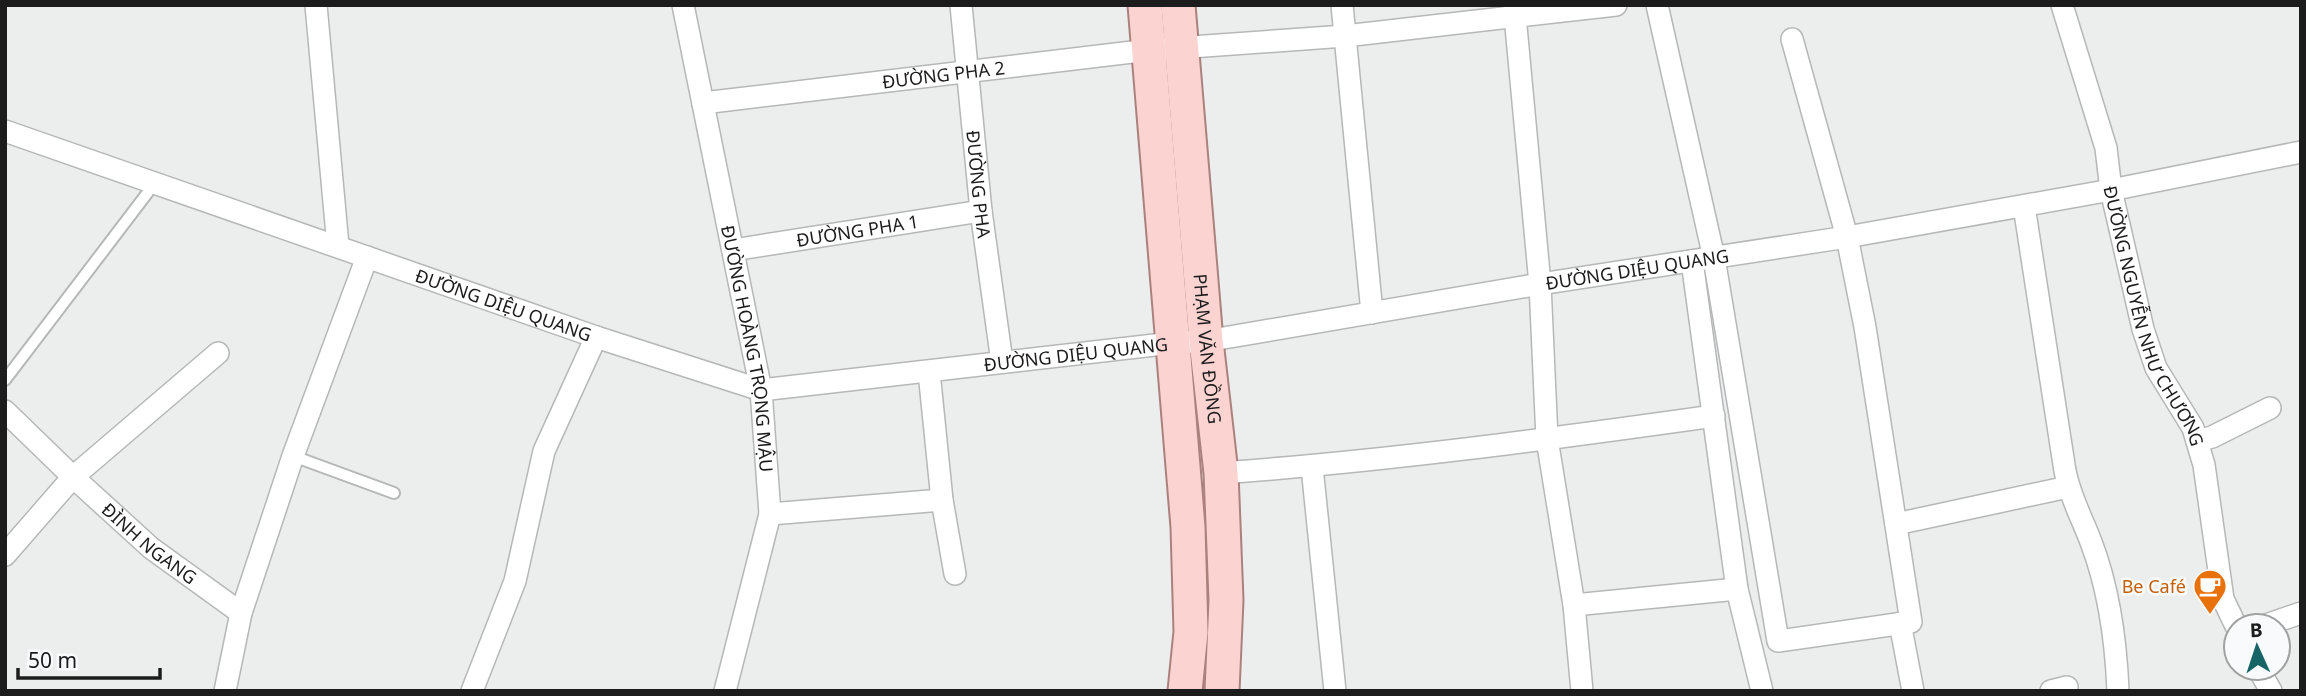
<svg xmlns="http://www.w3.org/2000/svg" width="2306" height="696" font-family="'Noto Sans',sans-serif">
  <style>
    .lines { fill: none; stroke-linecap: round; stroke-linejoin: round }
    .lane-casing { stroke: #b6b7b8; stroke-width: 14 }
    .street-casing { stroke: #b6b7b8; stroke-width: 24 }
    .primary-casing { stroke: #ab817e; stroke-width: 37 }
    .lane { stroke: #fff; stroke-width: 10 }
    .street { stroke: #fff; stroke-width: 21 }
    .primary { stroke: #fbd4d1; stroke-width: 33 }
    .labels { text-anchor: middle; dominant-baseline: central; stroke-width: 5; stroke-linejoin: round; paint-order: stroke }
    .street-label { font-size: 18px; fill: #1c1c1d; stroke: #f9fafb }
    .food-label { font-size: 18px; fill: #c56008; stroke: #f9fafb; text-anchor: end }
  </style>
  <rect width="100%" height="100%" fill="#eceded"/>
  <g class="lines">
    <defs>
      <g id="lane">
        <path d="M 5,380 L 155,183"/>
        <path d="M 293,456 L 394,493"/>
      </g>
      <g id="street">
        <path d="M 316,5 L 338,246"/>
        <path id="s1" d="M 683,5 L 761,390 L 770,514 L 725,691"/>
        <path id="s2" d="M 961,5 L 981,211 L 1002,362"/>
        <path d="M 1342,5 L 1372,313"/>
        <path d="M 1514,5 L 1540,284 L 1547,439 L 1574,605 L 1582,691"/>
        <path d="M 1657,5 L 1714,258 L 1778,641 L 1911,622 L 1865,327 L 1847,237 L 1792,39"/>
        <path id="s3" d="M 2062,5 L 2106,148 L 2111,190 L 2143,329 L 2156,368 L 2193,428 L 2204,465 L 2223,599 L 2236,626"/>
        <path id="s4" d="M 703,103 L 1149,50 L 1345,36 L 1616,5"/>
        <path id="s5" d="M 5,131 L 596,337 L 761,390 L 1172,343 L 1206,341 L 1540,284 L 1847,237 L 2111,190 L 2301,152"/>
        <path d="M 2024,206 L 2065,471 C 2070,497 2082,518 2091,542 C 2109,589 2116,641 2118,691"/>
        <path id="s6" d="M 733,250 L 981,211"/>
        <path d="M 1692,261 L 1737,589 L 1762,691"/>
        <path d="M 929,372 L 942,500 L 955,574"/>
        <path id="s7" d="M 5,411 L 73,477 L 151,548 L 241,613 L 225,691"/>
        <path d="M 2197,441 L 2212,437 L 2270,408"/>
        <path d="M 1312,467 L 1335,691"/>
        <path d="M 1221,473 C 1386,461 1550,439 1714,416"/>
        <path d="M 770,514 L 942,500"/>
        <path d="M 1896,524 L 2068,487"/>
        <path d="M 5,555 L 73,477 L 218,353"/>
        <path d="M 1574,605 L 1737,589"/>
        <path d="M 241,613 L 293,456 L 367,257"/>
        <path d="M 1900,623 L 1913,691"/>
        <path d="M 2263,626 L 2301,613"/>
        <path d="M 2258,668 L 2271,691"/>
        <path d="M 472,691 L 515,581 L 544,451 L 596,337"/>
        <path d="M 2051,691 L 2067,687"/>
      </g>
      <g id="primary">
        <path d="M 1145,5 L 1188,527 L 1191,632 L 1185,691"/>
        <path id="s8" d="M 1178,5 L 1206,341 L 1221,473 L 1226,600 L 1222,691"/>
      </g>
    </defs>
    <use href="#lane" class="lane-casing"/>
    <use href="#street" class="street-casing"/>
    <use href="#primary" class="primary-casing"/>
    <use href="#lane" class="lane"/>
    <use href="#street" class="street"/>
    <use href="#primary" class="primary"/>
  </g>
  <defs>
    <symbol id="cafe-pin" viewBox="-11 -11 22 30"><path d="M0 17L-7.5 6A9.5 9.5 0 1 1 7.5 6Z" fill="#e8710a" stroke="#f9fafb"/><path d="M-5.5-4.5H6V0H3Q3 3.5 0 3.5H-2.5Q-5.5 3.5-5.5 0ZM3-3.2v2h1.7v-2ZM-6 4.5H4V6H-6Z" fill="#fff"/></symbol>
  </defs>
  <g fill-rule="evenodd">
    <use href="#cafe-pin" x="2191" y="567" width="38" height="52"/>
  </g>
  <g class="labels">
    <g class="street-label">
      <text stroke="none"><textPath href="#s4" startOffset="242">ĐƯỜNG PHA 2</textPath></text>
      <text stroke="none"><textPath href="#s2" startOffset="180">ĐƯỜNG PHA</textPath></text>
      <text stroke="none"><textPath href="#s6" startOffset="126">ĐƯỜNG PHA 1</textPath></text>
      <text stroke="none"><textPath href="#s5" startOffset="1684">ĐƯỜNG DIỆU QUANG</textPath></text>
      <text stroke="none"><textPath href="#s5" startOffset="528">ĐƯỜNG DIỆU QUANG</textPath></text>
      <text stroke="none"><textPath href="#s3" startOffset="326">ĐƯỜNG NGUYỄN NHƯ CHƯƠNG</textPath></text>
      <text stroke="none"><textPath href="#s8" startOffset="345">PHẠM VĂN ĐỒNG</textPath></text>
      <text stroke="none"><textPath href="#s1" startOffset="350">ĐƯỜNG HOÀNG TRỌNG MẬU</textPath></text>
      <text stroke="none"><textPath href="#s5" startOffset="1116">ĐƯỜNG DIỆU QUANG</textPath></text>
      <text stroke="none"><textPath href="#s7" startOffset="196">ĐÌNH NGANG</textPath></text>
    </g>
    <g class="food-label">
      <text x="2186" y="586">Be Café</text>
    </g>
  </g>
  <rect width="2306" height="696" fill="none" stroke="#1c1c1d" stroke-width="14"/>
  <g transform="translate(2257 647) rotate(357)"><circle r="33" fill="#f9fafb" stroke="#a1a1a2" stroke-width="2"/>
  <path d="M0-5L12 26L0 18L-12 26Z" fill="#156466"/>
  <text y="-10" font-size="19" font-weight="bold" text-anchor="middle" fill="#1c1c1d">B</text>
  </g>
  <path d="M18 668v10h142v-10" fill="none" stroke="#1c1c1d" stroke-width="3.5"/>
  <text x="28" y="668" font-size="21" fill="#1c1c1d" stroke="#f9fafb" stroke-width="5" paint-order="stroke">50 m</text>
</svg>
